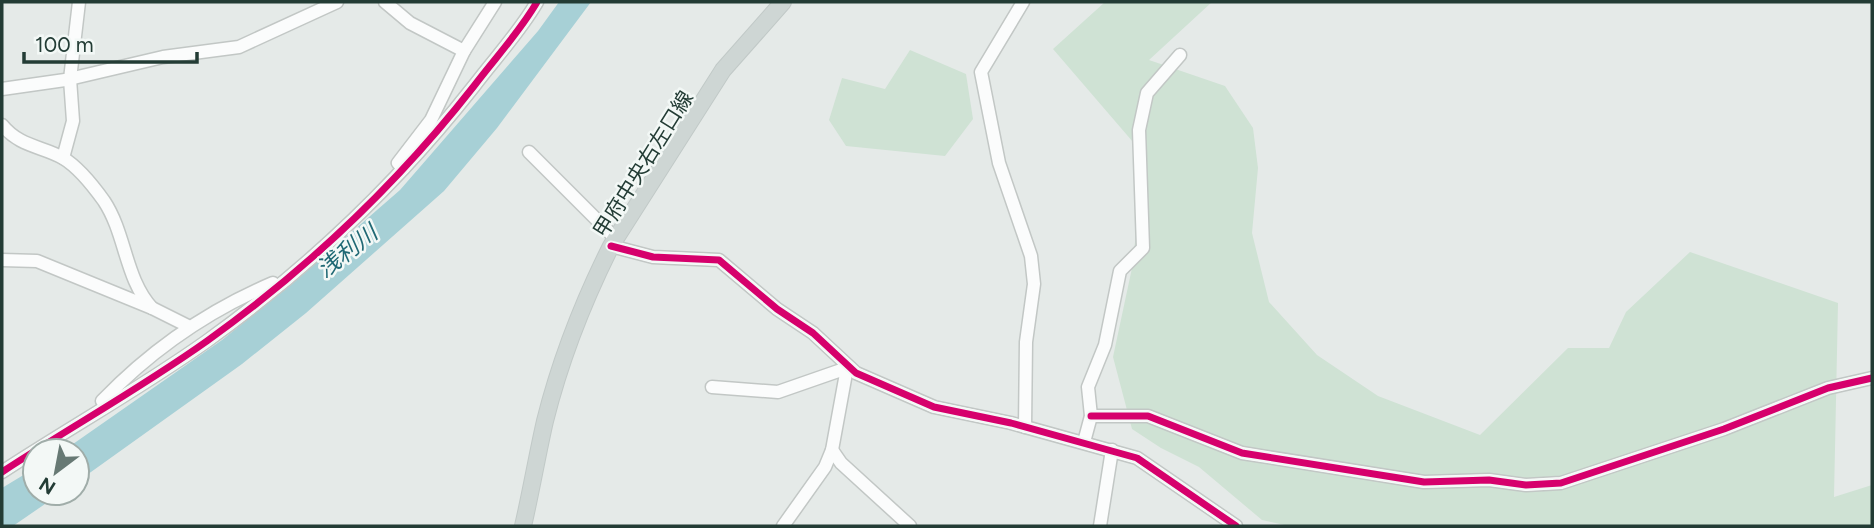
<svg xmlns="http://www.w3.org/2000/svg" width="1874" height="528" font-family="Figtree,'Noto Sans JP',sans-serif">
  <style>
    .green { fill: #cfe2d4 }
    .water { fill: #a7d0d6 }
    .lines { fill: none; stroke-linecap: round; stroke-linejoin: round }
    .minor-casing { stroke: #c2c7c5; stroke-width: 15 }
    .major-casing { stroke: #c1c9c7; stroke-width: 18 }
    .minor { stroke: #fbfcfc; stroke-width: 12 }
    .major { stroke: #ced6d4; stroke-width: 16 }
    .cycleway-casing { stroke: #f3f8f6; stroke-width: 11 }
    .cycleway { stroke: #d6006c; stroke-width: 7 }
    .labels { text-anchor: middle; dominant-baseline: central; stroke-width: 5; stroke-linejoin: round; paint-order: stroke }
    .street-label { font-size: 21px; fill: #233c35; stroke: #f3f8f6 }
    .water-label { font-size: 23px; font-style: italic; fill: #206975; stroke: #f3f8f6 }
  </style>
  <rect width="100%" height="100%" fill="#e5eae8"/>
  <g class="green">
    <path d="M 1105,2 L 1212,2 L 1149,60 L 1225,86 L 1253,128 L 1258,168 L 1252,233 L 1269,302 L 1317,355 L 1378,396 L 1480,435 L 1568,348 L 1609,348 L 1626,312 L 1690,252 L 1838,303 L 1834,497 L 1872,485 L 1872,526 L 1289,526 L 1262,520 L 1199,467 L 1161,448 L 1132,429 L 1113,357 L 1132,268 L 1145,156 L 1053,49 Z"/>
    <path d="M 910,50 L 966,74 L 973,119 L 945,156 L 846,146 L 829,120 L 842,78 L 885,89 Z"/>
  </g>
  <g class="water">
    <path d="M 559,2 L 591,2 L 497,128 L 444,191 L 306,313 L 242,364 L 77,482 L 77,451 L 63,451 L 222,340 L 292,284 L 400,190 L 538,31 Z"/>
    <path d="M 35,468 L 35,493 L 61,493 L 13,526 L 2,526 L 2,488 Z"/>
  </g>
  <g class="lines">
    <defs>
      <g id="minor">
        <path d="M 385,2 L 410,23 L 464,51"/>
        <path d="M 1023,2 L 981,72 L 999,163 L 1031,256 L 1034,284 L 1026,342 L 1025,427"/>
        <path d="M 2,89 L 65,80 L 163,57 L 239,47 L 337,2"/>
        <path d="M 2,125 C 20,147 42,146 63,158 C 78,167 94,187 104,201 C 126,234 125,279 152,308"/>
        <path d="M 529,152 L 616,239"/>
        <path d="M 63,158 L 73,121 L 70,79 L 79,2"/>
        <path d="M 403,169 L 398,163 L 431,120 L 464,51 L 495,2"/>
        <path d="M 611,246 L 653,257 L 719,260 L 777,309 L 813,333 L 856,373 L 934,407 L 1011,423 L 1137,458 L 1236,526"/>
        <path d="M 2,260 L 37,261 L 152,308 L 188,326"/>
        <path d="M 712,387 L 778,392 L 847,368"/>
        <path d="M 102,401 C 152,349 207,311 273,283"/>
        <path d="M 1091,416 L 1148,416 L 1242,453 L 1424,482 L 1489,480 L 1526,485 L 1561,483 L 1724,429 L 1828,388 L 1872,378"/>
        <path d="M 1084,442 L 1091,416 L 1088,387 L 1105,345 L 1120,271 L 1143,248 L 1139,130 L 1147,93 L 1180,55"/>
        <path d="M 832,450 L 841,463 L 910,526"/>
        <path d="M 2,472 C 69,428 141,388 207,341 C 306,270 398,183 474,86 C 495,58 519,33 537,2"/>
        <path d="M 783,526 L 825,467 L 832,450 L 847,368"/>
        <path d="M 1100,526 L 1112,450"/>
      </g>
      <path id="major" d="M 523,526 C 531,492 537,456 545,421 C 560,361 583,302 611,246 L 723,70 L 783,2"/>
    </defs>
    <use href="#minor" class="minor-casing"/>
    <use href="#major" class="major-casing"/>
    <use href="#minor" class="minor"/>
    <use href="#major" class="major"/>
    <defs>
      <g id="cycleway">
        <path d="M 611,246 L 653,257 L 719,260 L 777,309 L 813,333 L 856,373 L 934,407 L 1011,423 L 1137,458 L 1236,526"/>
        <path d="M 1091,416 L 1148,416 L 1242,453 L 1424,482 L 1489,480 L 1526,485 L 1561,483 L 1724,429 L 1828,388 L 1872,378"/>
        <path d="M 2,472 C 69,428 141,388 207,341 C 306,270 398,183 474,86 C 495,58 519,33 537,2"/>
      </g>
    </defs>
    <use href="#cycleway" class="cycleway-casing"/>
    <use href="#cycleway" class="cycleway"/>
  </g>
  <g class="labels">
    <g class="street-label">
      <text transform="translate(643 164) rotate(-58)">甲府中央右左口線</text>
    </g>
    <g class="water-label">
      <text transform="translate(347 251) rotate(-38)">浅利川</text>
    </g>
  </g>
  <rect width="1874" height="528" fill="none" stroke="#233c35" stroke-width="7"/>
  <g transform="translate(56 472) rotate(212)"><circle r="33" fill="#f3f8f6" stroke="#a0ada9" stroke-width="2"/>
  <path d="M0-5L12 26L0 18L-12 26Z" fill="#677974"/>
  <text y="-10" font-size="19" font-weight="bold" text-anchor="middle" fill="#233c35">N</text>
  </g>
  <path d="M24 52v10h173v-10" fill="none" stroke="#233c35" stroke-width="3.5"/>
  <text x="35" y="52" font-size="21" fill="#233c35" stroke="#f3f8f6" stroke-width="5" paint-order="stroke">100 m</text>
</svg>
